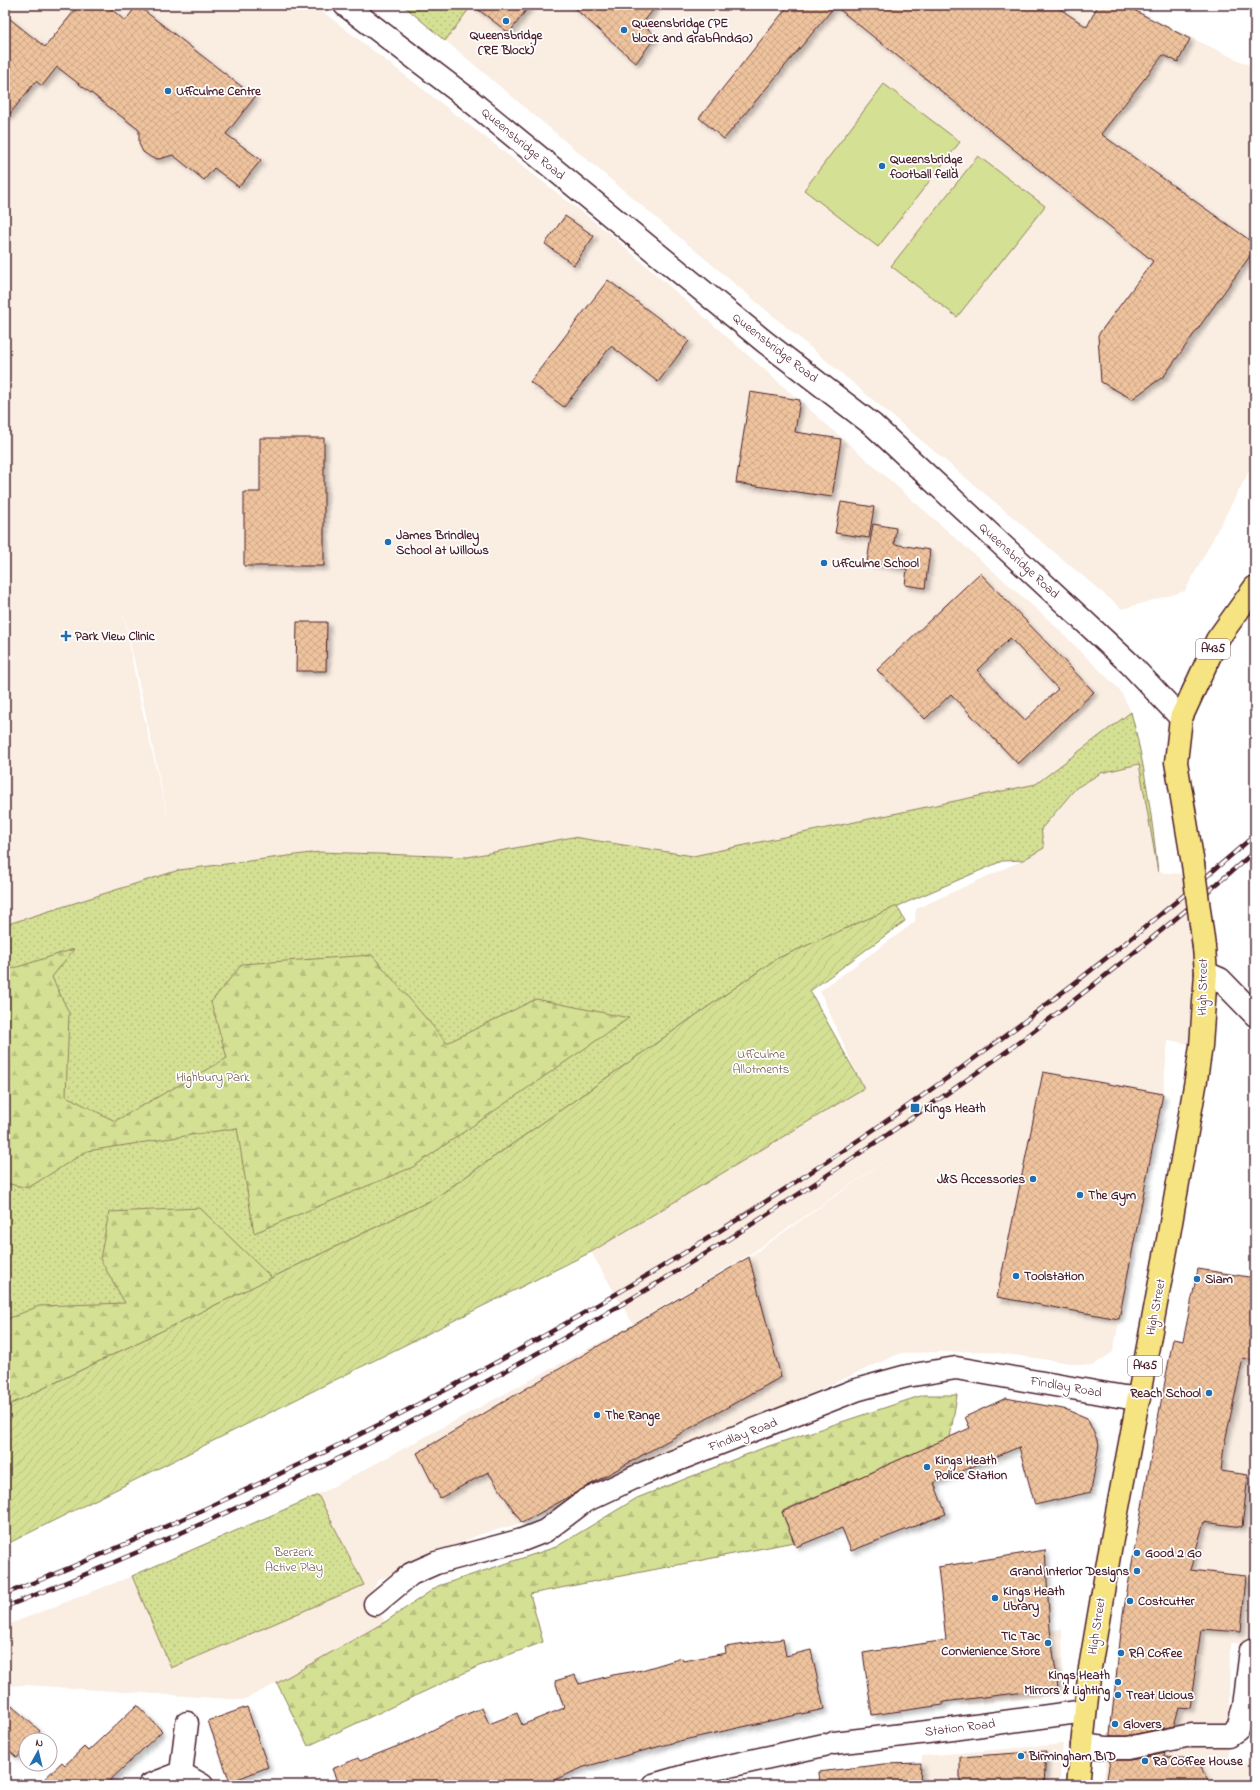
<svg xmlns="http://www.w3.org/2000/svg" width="1260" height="1790" font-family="'Indie Flower',sans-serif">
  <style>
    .built { fill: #faede2; fill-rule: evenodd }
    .grass { fill: url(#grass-dots); stroke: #8f805f }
    .forest { fill: url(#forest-firs); stroke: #8f805f }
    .garden { fill: url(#garden-furrows); stroke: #8f805f }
    .pitch { fill: #d4e093; stroke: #8f805f }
    .building { fill: url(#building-cross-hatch); stroke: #4a1f2b; fill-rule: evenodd; filter: url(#shadow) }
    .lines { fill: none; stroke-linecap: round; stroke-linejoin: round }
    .minor-casing { stroke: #4a1f2b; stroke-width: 25 }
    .highway-casing { stroke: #4a1f2b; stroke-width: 25 }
    .minor { stroke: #fff; stroke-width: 22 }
    .highway { stroke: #f6e381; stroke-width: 22 }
    .rail-casing { stroke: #4a1f2b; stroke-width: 4.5 }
    .rail { stroke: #fff; stroke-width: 3; stroke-dasharray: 9; stroke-linecap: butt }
    .highway-bridge-casing { stroke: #4a1f2b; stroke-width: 25; stroke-linecap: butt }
    .highway-bridge { stroke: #f6e381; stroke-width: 22 }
    .poi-dot { fill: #1f6fb2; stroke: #fff; stroke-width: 1.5 }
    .labels { text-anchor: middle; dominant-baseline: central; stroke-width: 3.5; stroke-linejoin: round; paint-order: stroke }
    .shield { fill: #fff; stroke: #80626b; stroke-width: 1 }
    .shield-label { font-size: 12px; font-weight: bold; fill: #4a1f2b }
    .poi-label { font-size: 13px; font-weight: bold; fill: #4a1f2b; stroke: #fff; text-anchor: start }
    .street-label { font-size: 13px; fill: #4a1f2b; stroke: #fff }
    .park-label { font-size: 13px; fill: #6c4f45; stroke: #fff }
  </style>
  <defs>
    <pattern id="grass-dots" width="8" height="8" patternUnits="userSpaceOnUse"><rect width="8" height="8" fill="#d4e093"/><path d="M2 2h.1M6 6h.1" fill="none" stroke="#b8c07f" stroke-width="1.8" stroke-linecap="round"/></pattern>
    <pattern id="forest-firs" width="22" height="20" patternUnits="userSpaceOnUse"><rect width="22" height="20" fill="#d4e093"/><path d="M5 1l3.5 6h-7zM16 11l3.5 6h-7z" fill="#b8c07f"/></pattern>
    <pattern id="garden-furrows" width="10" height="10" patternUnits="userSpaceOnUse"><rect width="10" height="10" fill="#d4e093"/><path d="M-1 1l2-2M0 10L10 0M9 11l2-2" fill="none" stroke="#b8c07f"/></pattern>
    <pattern id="building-cross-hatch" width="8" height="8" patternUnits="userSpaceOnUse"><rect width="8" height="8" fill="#eec39d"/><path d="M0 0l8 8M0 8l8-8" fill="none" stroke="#cea787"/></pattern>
    <filter id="shadow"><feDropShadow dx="3.5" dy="3.5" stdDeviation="2" flood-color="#0004"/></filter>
  </defs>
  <rect width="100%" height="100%" fill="#fff"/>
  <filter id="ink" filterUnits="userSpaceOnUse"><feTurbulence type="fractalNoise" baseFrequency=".025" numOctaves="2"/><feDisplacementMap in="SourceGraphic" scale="8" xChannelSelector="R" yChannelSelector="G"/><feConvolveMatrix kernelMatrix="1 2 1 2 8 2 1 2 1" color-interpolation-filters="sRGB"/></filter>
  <g filter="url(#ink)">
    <g class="built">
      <path d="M 5,5 L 314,5 L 609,233 L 1051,622 L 1120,690 L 1131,712 L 1036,784 L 693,856 L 573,837 L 468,857 L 319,852 L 179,870 L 5,925 ZM 122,604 L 171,832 L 138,692 Z"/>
      <path d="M 403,5 L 1122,5 L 1255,68 L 1255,93 L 1250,105 L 1255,108 L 1255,460 L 1185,591 L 1122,609 Z"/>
      <path d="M 1139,764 L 1158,872 L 1195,875 L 1201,1046 L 1168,1040 L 1163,1094 L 1113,1352 L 1092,1366 L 984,1351 L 901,1353 L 522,1523 L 478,1535 L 379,1580 L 369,1594 L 385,1622 L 277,1683 L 243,1700 L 26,1685 L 5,1686 L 5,1626 L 145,1571 L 325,1491 L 643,1319 L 749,1257 L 911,1143 L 750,1254 L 633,1324 L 591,1252 L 863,1088 L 820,991 L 915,922 L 916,909 L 1023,860 L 1044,848 L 1041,829 L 1077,788 L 1101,773 Z"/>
      <path d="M 1172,1346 L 1255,1361 L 1255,1643 L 1230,1643 L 1228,1760 L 1255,1764 L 1255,1785 L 1103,1785 L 1122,1622 Z"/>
      <path d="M 1062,1629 L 1063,1695 L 961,1705 L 950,1639 Z"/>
      <path d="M 1063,1744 L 1059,1785 L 920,1785 L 922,1756 Z"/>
    </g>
    <g class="grass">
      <path d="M 403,5 L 472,5 L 445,41 Z"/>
      <path d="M 1131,712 C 1145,765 1152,818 1158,872 L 1139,764 L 1101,773 L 1076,788 L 1041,829 L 1044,848 L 1023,860 L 1002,861 L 776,959 L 434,1199 L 5,1407 L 5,925 L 179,870 L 319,852 L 468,857 L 573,837 L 693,856 L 1036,784 Z"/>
      <path d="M 318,1495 L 364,1585 L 171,1668 L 132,1576 Z"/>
    </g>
    <g class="forest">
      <path d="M 74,949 L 52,977 L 69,1013 L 66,1096 L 115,1121 L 227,1058 L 211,1002 L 242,964 L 372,955 L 447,1043 L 536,999 L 629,1018 L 413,1167 L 254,1233 L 237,1128 L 87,1151 L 28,1188 L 5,1183 L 5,971 Z"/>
      <path d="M 200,1208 L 272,1278 L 5,1407 L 5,1320 L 39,1306 L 125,1303 L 100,1259 L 109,1212 Z"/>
      <path d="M 923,1395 L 957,1395 L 950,1438 L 782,1511 L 794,1542 L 530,1594 L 543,1642 L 479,1666 L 308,1746 L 277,1683 L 385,1622 L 438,1586 L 556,1547 L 637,1498 L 763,1448 Z"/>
    </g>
    <path class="garden" d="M 897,906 L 905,921 L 810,991 L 864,1088 L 591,1252 L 5,1545 L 5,1407 L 434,1199 L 776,959 Z"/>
    <g class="pitch">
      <path d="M 884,84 L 960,142 L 878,247 L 804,190 Z"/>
      <path d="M 978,156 L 1045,206 L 957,317 L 891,266 Z"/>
    </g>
    <g class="building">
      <path d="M 79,5 L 107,5 L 125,21 L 137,5 L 255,97 L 226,134 L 261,160 L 239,187 L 214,168 L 204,180 L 173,155 L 159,159 L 152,158 L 143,152 L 139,144 L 139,130 L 57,67 L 42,86 L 36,81 L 5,120 L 5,15 L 45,47 Z"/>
      <path d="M 472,5 L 530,5 L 509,33 Z"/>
      <path d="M 571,5 L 657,5 L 642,24 L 656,36 L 636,63 Z"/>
      <path d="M 789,5 L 1054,5 L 1087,27 L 1098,5 L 1124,5 L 1190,39 L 1178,62 L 1163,55 L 1101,134 L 1255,244 L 1255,249 L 1164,376 L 1132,399 L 1101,382 L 1098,335 L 1153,261 L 835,6 L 724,139 L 699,118 Z"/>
      <path d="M 565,216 L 594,236 L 574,265 L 545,244 Z"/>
      <path d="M 608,280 L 689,341 L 658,382 L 611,346 L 564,407 L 530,382 Z"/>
      <path d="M 750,392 L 800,400 L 795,432 L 841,439 L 832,497 L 736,483 Z"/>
      <path d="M 260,438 L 324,438 L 324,566 L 244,566 L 244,492 L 260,492 Z"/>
      <path d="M 841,502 L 874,507 L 869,538 L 835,533 Z"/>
      <path d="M 873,524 L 896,528 L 894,544 L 930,550 L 925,588 L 905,585 L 907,569 L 867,562 Z"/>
      <path d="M 980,573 L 1094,692 L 1018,764 L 951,694 L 925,719 L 877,670 ZM 1010,638 L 1058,689 L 1025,720 L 977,670 Z"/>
      <path d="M 297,622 L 327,622 L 326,671 L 296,671 Z"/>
      <path d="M 1043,1072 L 1163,1094 L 1119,1319 L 997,1297 Z"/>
      <path d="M 749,1257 L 781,1377 L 522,1523 L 488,1472 L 440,1498 L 417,1453 Z"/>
      <path d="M 1198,1269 L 1255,1278 L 1255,1361 L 1243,1358 L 1224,1446 L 1221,1471 L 1248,1475 L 1242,1527 L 1204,1522 L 1190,1570 L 1246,1576 L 1241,1632 L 1201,1629 L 1190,1708 L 1179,1707 L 1174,1726 L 1127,1736 L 1111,1736 L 1110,1734 L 1123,1614 L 1155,1434 L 1173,1339 L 1183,1341 Z"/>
      <path d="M 1006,1398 L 1068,1410 L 1087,1418 L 1099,1444 L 1091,1492 L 1035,1505 L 1019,1447 L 934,1483 L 946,1514 L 851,1551 L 842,1528 L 796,1547 L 782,1512 L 970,1428 L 965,1417 Z"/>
      <path d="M 1045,1550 L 1050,1629 L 1058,1688 L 943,1702 L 943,1705 L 872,1715 L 863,1653 L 946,1640 L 938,1567 Z"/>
      <path d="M 783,1639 L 786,1656 L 811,1650 L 824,1709 L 679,1741 L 584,1767 L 543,1785 L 339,1785 L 332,1769 L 358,1758 L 360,1761 L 413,1740 L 454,1719 L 482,1708 L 489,1724 L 517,1713 L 522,1725 L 564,1708 L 555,1681 L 575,1675 L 579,1684 L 613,1675 L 642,1670 L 682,1658 L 683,1661 L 726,1653 L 725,1647 Z"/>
      <path d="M 5,1700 L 40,1731 L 32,1740 L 26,1740 L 26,1747 L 17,1758 L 5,1747 Z"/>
      <path d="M 137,1705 L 162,1731 L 105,1785 L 38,1785 L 62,1762 L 65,1765 L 84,1747 L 88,1751 Z"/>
      <path d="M 247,1707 L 268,1767 L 230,1782 L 208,1721 Z"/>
      <path d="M 1046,1751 L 1044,1785 L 960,1785 L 960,1757 Z"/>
      <path d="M 1166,1753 L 1165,1757 L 1195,1759 L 1212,1785 L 1106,1785 L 1110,1760 L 1130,1760 Z"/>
      <path d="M 921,1763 L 920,1785 L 820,1785 L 819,1772 L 884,1764 Z"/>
    </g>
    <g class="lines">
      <defs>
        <g id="minor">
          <path d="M 345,5 L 467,98 L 765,342 L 873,425 L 1129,663 L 1181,718"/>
          <path d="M 1206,973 L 1220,979 L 1255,1015"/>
          <path d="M 375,1604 L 411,1574 L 436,1563 L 522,1540 L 545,1531 L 585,1501 L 644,1473 L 856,1390 L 907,1376 L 956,1368 L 1124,1397 L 1139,1398"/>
          <path d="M 187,1723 L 181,1773 L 202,1785"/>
          <path d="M 834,1743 L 953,1729 L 1085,1711"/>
          <path d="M 1082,1745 L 1106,1748 L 1128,1748 L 1191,1735 L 1229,1735 L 1238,1729 L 1244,1706 L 1251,1650"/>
          <path d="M 150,1785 L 181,1773"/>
          <path d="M 653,1785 L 688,1775 L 824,1745"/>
        </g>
        <g id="highway">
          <path d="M 1193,864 L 1176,762 L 1181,718 L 1217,640 L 1255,587"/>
          <path d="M 1078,1785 L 1090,1668 L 1110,1550 L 1169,1234 L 1196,1080 L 1201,1046 L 1206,973 L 1204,947"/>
        </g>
      </defs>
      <use href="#minor" class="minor-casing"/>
      <use href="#highway" class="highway-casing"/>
      <use href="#minor" class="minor"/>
      <use href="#highway" class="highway"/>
      <defs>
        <g id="rail">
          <path d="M 5,1594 C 455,1416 890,1152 1255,835"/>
          <path d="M 5,1607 C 312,1486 603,1329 875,1143 C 926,1108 977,1074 1026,1037 C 1104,978 1181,916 1255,851"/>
        </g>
      </defs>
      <use href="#rail" class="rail-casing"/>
      <use href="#rail" class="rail"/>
      <defs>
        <path id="highway-bridge" d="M 1193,864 L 1204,947"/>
      </defs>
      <use href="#highway-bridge" class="highway-bridge-casing"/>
      <use href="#highway-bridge" class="highway-bridge"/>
    </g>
  </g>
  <g class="poi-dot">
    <circle cx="506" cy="21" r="4"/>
    <circle cx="624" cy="30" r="4"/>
    <circle cx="168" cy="91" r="4"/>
    <circle cx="882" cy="166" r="4"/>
    <circle cx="388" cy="542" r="4"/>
    <circle cx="824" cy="563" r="4"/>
    <path d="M64 630h4v4h4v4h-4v4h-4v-4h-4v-4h4z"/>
    <rect x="910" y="1103" width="10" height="10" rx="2"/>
    <circle cx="1033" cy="1179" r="4"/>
    <circle cx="1080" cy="1195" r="4"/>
    <circle cx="1016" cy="1276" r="4"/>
    <circle cx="1197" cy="1279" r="4"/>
    <circle cx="1209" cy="1393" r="4"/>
    <circle cx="597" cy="1415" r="4"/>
    <circle cx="927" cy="1467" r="4"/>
    <circle cx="1137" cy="1553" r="4"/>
    <circle cx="1137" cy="1571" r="4"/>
    <circle cx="995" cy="1598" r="4"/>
    <circle cx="1130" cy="1601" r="4"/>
    <circle cx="1048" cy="1643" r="4"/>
    <circle cx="1121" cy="1653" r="4"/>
    <circle cx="1118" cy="1682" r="4"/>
    <circle cx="1118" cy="1695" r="4"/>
    <circle cx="1115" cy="1724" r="4"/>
    <circle cx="1021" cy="1756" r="4"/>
    <circle cx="1145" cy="1761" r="4"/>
  </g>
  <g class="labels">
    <g class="shield">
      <rect x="1196" y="639" width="34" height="20" rx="3"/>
      <rect x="1128" y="1356" width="34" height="20" rx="3"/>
    </g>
    <g class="shield-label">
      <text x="1213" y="649">A435</text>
      <text x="1145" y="1366">A435</text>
    </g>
    <g class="poi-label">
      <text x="632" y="23">Queensbridge (PE<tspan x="632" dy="15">block and GrabAndGo)</tspan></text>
      <text x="506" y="35" text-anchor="middle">Queensbridge<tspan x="506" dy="15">(RE Block)</tspan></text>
      <text x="176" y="91">Uffculme Centre</text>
      <text x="890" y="159">Queensbridge<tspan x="890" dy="15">football feild</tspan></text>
      <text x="396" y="535">James Brindley<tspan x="396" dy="15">School at Willows</tspan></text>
      <text x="832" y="563">Uffculme School</text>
      <text x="75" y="636">Park View Clinic</text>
      <text x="924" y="1108">Kings Heath</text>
      <text x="1025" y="1179" text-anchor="end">J&amp;S Accessories</text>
      <text x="1088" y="1195">The Gym</text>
      <text x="1024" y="1276">Toolstation</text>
      <text x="1205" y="1279">Siam</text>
      <text x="1201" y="1393" text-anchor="end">Reach School</text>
      <text x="605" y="1415">The Range</text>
      <text x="935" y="1460">Kings Heath<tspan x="935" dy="15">Police Station</tspan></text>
      <text x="1145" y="1553">Good 2 Go</text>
      <text x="1129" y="1571" text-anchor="end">Grand Interior Designs</text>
      <text x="1003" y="1591">Kings Heath<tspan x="1003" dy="15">Library</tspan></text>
      <text x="1138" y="1601">Costcutter</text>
      <text x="1040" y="1636" text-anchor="end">Tic Tac<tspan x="1040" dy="15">Convienience Store</tspan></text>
      <text x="1129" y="1653">RA Coffee</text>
      <text x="1110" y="1675" text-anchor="end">Kings Heath<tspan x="1110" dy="15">Mirrors &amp; Lighting</tspan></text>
      <text x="1126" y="1695">Treat Licious</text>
      <text x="1123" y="1724">Glovers</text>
      <text x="1029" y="1756">Birmingham BID</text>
      <text x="1153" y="1761">Ra Coffee House</text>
    </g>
    <g class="street-label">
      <text transform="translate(523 144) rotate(40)">Queensbridge Road</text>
      <text transform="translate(775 348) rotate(38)">Queensbridge Road</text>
      <text transform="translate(1019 561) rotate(43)">Queensbridge Road</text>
      <text transform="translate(1203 987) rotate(-89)">High Street</text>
      <text transform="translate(1156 1307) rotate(-79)">High Street</text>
      <text transform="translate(1066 1387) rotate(10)">Findlay Road</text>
      <text transform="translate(743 1435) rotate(-21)">Findlay Road</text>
      <text transform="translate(1097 1626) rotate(-81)">High Street</text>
      <text transform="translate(960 1728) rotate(-7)">Station Road</text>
    </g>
    <g class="park-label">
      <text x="761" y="1054">Uffculme<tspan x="761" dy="15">Allotments</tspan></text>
      <text x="213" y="1077">Highbury Park</text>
      <text x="294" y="1552">Berzerk<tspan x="294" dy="15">Active Play</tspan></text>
    </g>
  </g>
  <rect width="1260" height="1790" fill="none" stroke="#fff" stroke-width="20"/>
  <rect x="10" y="10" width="1240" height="1770" fill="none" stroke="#4a1f2b" stroke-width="1.5" filter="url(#ink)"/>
  <g transform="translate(38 1752) rotate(8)"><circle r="19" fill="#ffffff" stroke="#b7a5aa"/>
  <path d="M0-3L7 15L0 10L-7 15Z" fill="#1f6fb2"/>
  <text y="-6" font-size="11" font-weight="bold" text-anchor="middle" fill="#4a1f2b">N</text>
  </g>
</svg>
